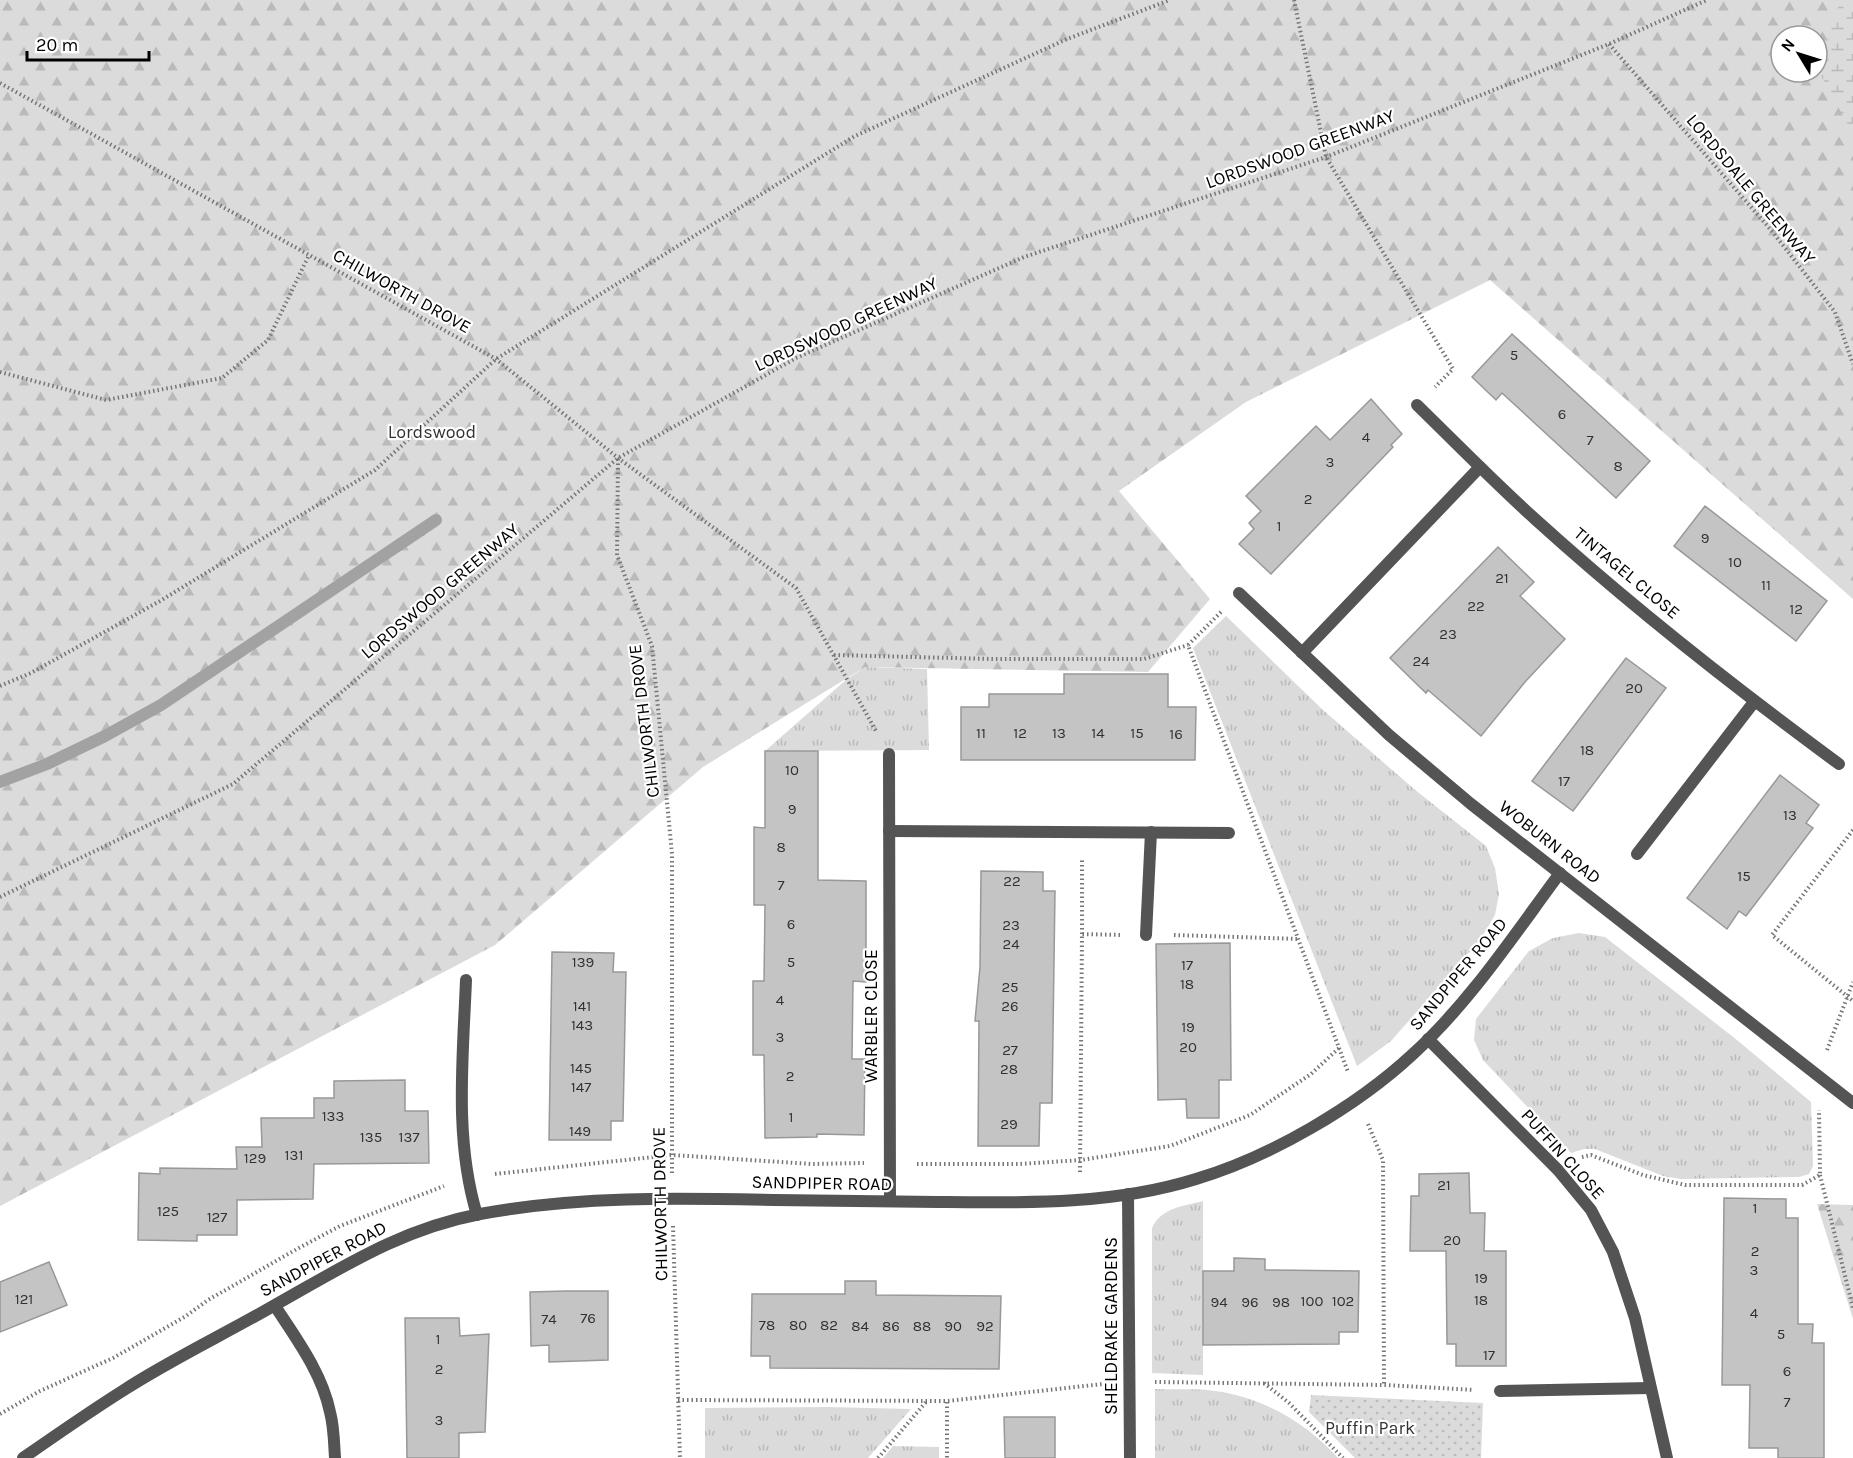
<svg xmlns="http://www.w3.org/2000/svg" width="1853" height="1458" font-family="Karla,sans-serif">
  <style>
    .grass { fill: url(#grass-tufts) }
    .forest { fill: url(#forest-firs); fill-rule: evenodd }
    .wetland { fill: url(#wetland-marsh) }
    .park { fill: url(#park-dots) }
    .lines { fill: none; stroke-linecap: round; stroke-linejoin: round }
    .stream { stroke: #a2a2a2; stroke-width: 12 }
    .building { fill: #c4c4c4; stroke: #989898; stroke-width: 1.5 }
    .path { stroke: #767676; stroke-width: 4; stroke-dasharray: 1.5 3; stroke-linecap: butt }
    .service { stroke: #545454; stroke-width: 12 }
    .minor { stroke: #545454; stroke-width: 12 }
    .labels { text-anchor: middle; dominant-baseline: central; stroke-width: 4.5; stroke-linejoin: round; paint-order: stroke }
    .number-label { font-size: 15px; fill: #313131 }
    .street-label { font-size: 18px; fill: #000; stroke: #fff }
    .park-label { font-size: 18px; fill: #323232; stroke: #fff }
  </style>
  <defs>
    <pattern id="grass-tufts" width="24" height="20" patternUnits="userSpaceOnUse" patternTransform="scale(1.5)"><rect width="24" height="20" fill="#dbdbdb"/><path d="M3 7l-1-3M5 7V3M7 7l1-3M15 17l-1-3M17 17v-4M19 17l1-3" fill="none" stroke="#bababa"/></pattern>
    <pattern id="forest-firs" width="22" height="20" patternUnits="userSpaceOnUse" patternTransform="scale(1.5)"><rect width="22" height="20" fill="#dbdbdb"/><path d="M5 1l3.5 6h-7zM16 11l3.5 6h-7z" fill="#bababa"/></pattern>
    <pattern id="wetland-marsh" width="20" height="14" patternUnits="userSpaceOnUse" patternTransform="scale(1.5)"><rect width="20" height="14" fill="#dbdbdb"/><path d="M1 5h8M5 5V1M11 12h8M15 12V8" fill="none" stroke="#bababa"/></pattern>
    <pattern id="park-dots" width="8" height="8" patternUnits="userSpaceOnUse" patternTransform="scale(1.5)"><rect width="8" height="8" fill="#dbdbdb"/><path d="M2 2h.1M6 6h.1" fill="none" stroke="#bababa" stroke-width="1.8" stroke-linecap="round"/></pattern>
  </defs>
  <rect width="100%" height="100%" fill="#fff"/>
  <g class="grass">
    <path d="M 1226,616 L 1323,710 L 1414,789 L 1486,846 L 1495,868 L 1499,894 L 1495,915 L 1480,940 L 1391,1041 L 1357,1066 L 1193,648 Z"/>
    <path d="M 865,667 L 927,669 L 929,750 L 765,751 L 847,679 Z"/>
    <path d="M 1579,933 L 1605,937 L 1737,1040 L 1811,1102 L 1813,1166 L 1809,1174 L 1799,1177 L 1681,1179 L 1663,1176 L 1595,1149 L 1584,1149 L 1571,1153 L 1483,1060 L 1474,1040 L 1476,1019 L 1529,951 L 1553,938 Z"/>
    <path d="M 1203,1201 L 1203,1375 L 1152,1373 L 1152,1228 C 1161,1208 1183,1206 1203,1201 Z"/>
    <path d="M 1155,1389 C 1175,1390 1196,1388 1215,1391 C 1262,1397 1307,1423 1338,1458 L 1155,1458 Z"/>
    <path d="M 828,1407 L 911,1409 L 868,1458 L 705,1458 L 705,1408 Z"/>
    <path d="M 893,1446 L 939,1447 L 939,1458 L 883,1458 Z"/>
  </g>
  <g class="forest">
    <path d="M 0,0 L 1853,0 L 1853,599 L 1490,280 L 1246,402 L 1119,491 L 1210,599 L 1148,672 L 865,667 L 703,767 L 495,945 L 0,1206 ZM 1781,36 L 1817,36 L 1817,72 L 1781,72 Z"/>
    <path d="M 1817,1204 L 1853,1205 L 1853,1319 Z"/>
  </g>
  <path class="wetland" d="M 1842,0 L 1853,0 L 1853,134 L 1819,72 L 1836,11 Z"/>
  <path class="park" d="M 1311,1395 L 1483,1403 L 1481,1458 L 1355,1458 L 1309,1412 Z"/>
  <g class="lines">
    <path class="stream" d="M 0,782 L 47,764 L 105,736 L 161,705 L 436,520"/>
  </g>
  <g class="building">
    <path d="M 1512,334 L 1650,461 L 1616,498 L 1502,393 L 1496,400 L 1472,377 Z"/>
    <path d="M 1371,399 L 1402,434 L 1391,445 L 1393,447 L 1271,574 L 1239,544 L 1254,529 L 1249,523 L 1261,511 L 1246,496 L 1316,426 L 1330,440 Z"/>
    <path d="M 1705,506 L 1827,601 L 1796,641 L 1674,546 Z"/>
    <path d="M 1498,547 L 1534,582 L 1520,596 L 1565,639 L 1525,682 L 1481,736 L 1428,690 L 1426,693 L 1390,658 Z"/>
    <path d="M 1626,658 L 1666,688 L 1573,811 L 1532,781 Z"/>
    <path d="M 1064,674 L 1168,674 L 1168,707 L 1196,707 L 1195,760 L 961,760 L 961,707 L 989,707 L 989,694 L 1064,694 Z"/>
    <path d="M 765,751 L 818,751 L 818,880 L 866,881 L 866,982 L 853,981 L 852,1059 L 865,1059 L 864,1135 L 817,1134 L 817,1137 L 765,1138 L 764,1055 L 753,1055 L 753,981 L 764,981 L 765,905 L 754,905 L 754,827 L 765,828 Z"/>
    <path d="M 1780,775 L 1819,805 L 1806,823 L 1813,828 L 1746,916 L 1739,911 L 1727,929 L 1687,898 Z"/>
    <path d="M 981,871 L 1043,872 L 1043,891 L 1055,891 L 1052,1103 L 1040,1103 L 1039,1146 L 978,1146 L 979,1021 L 975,1021 L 980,967 Z"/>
    <path d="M 1230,943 L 1231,1080 L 1219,1080 L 1219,1118 L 1187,1118 L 1186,1099 L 1158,1100 L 1156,944 Z"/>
    <path d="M 552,952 L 614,953 L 613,972 L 626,972 L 623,1121 L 611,1121 L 611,1140 L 549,1140 Z"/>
    <path d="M 405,1080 L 405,1111 L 428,1111 L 429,1163 L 314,1164 L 313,1199 L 237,1200 L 237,1235 L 197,1235 L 197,1241 L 138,1240 L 139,1173 L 160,1174 L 160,1168 L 237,1169 L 236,1147 L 262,1147 L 261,1118 L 314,1118 L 314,1098 L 334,1098 L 334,1081 Z"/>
    <path d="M 1469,1173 L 1470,1213 L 1485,1213 L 1484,1251 L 1506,1251 L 1506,1366 L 1456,1366 L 1456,1344 L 1447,1344 L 1446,1251 L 1410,1251 L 1411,1196 L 1419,1196 L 1419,1174 Z"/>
    <path d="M 1724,1198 L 1786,1199 L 1786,1218 L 1798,1218 L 1798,1324 L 1813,1324 L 1812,1343 L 1824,1343 L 1824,1458 L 1778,1458 L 1778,1448 L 1749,1448 L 1750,1385 L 1722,1385 Z"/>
    <path d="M 1234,1258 L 1265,1259 L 1265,1270 L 1359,1271 L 1358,1332 L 1339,1332 L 1339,1344 L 1203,1345 L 1203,1271 L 1234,1271 Z"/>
    <path d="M 49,1262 L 67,1305 L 0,1332 L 0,1282 Z"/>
    <path d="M 845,1281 L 876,1281 L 876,1295 L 1001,1296 L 999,1369 L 770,1368 L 770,1356 L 751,1356 L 752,1294 L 845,1294 Z"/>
    <path d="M 567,1291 L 608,1291 L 608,1360 L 549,1362 L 549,1345 L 531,1346 L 530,1292 Z"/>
    <path d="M 405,1318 L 459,1318 L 460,1336 L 489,1334 L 485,1432 L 459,1433 L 459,1458 L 407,1458 Z"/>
    <path d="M 1004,1417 L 1055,1417 L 1055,1458 L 1005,1458 Z"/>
  </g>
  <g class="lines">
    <g class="path">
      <path d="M 1294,0 L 1326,157 L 1453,369 L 1435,387"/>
      <path d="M 1609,44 L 1771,230 L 1835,312 L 1853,364"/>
      <path d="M 0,83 L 496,359 L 618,458 L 796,588 L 876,731"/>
      <path d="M 0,372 L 106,400 L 222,378 L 268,340 L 309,255"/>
      <path d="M 618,459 L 617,555 L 652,646 L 672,854 L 672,1173"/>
      <path d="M 1221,612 L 1188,645 L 1348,1072"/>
      <path d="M 834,655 L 993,659 L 1144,659 L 1188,645"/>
      <path d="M 0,686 L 31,673 L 160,601 L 375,470 L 496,359 L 855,136 L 1067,39 L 1170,0"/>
      <path d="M 1853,830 L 1772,935 L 1853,1001"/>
      <path d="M 0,897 L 233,784 L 618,458 L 796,358 L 1024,257 L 1326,157 L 1609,44 L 1707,0"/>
      <path d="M 1082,934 L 1082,860"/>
      <path d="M 1174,935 L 1299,939"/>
      <path d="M 1827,1050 L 1853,982"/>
      <path d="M 1368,1124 L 1383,1160 L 1384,1385"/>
      <path d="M 1582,1157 L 1591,1155 L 1643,1175 L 1685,1185 L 1802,1185 L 1820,1175 L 1819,1110"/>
      <path d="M 917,1164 L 1020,1164 L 1081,1160 L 1170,1146 L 1250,1115 L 1311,1074 L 1339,1048"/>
      <path d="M 1080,1172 L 1082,934 L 1121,935"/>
      <path d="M 495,1174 L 672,1155 L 812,1164 L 864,1163"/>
      <path d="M 1820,1175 L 1853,1308"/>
      <path d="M 673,1226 L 680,1458"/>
      <path d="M 1155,1382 L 1384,1385 L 1474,1390"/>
      <path d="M 1264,1383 L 1289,1403 L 1343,1458"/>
      <path d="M 678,1400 L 947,1401 L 1103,1384"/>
      <path d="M 947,1402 L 947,1458"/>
      <path d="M 0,1414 L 40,1391 L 113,1358 L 186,1316 L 208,1300 L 297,1249 L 340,1226 L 444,1186"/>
      <path d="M 878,1458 L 926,1402"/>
    </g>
    <path class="service" d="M 466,980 C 463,1058 454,1139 477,1215"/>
    <g class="minor">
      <path d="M 1417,405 C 1456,443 1494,482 1535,519 C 1631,606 1734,687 1839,764"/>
      <path d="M 1239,593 L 1389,735 L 1471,804 L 1853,1103"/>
      <path d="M 1302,653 L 1480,467"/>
      <path d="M 889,754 L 890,1201"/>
      <path d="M 889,831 L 1229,833"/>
      <path d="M 1637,854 L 1754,702"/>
      <path d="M 1146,935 L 1151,832"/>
      <path d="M 1428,1039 L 1558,1170 L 1591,1210 L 1613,1252 L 1635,1318 L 1667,1458"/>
      <path d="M 1128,1194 L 1130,1458"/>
      <path d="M 275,1306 C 296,1338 322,1373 330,1412 C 334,1427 334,1443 335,1458"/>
      <path d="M 1500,1391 L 1650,1388"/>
      <path d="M 23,1458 C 56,1435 89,1412 124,1390 C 172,1359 225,1334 275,1305 C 343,1267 401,1229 480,1214 C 577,1196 675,1198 774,1200 C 828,1201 883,1201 938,1202 C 1025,1203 1113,1205 1196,1179 C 1270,1157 1356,1107 1413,1054 C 1470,1002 1514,935 1560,873"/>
    </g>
  </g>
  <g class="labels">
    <g class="number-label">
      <text x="1514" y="355">5</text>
      <text x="1562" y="414">6</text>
      <text x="1366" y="437">4</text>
      <text x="1590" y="440">7</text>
      <text x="1330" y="462">3</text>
      <text x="1618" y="466">8</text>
      <text x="1308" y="499">2</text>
      <text x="1279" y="526">1</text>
      <text x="1705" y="538">9</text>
      <text x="1735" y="562">10</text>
      <text x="1502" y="578">21</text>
      <text x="1766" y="585">11</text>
      <text x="1476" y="606">22</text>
      <text x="1796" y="609">12</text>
      <text x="1448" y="634">23</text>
      <text x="1421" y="661">24</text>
      <text x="1634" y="688">20</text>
      <text x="981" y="733">11</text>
      <text x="1020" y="733">12</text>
      <text x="1059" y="733">13</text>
      <text x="1098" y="733">14</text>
      <text x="1137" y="733">15</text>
      <text x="1176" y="734">16</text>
      <text x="1587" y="750">18</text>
      <text x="792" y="770">10</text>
      <text x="1564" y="781">17</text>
      <text x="792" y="809">9</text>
      <text x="1790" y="815">13</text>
      <text x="781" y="847">8</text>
      <text x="1744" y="876">15</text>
      <text x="1012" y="881">22</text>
      <text x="781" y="885">7</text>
      <text x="791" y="924">6</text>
      <text x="1011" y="925">23</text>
      <text x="1011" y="944">24</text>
      <text x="583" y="962">139</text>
      <text x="791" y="962">5</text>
      <text x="1187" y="965">17</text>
      <text x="1187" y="984">18</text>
      <text x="1010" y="987">25</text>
      <text x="780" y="1000">4</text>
      <text x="582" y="1006">141</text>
      <text x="1010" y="1006">26</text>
      <text x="582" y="1025">143</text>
      <text x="1188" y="1027">19</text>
      <text x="780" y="1037">3</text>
      <text x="1188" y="1047">20</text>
      <text x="1010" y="1050">27</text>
      <text x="581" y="1068">145</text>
      <text x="1009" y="1069">28</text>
      <text x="790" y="1076">2</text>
      <text x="581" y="1087">147</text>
      <text x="333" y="1116">133</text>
      <text x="791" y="1117">1</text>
      <text x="1009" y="1124">29</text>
      <text x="580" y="1131">149</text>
      <text x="371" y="1137">135</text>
      <text x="409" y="1137">137</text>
      <text x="294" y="1155">131</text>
      <text x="255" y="1158">129</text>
      <text x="1444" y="1185">21</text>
      <text x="1755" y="1208">1</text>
      <text x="168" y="1211">125</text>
      <text x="217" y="1217">127</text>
      <text x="1452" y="1240">20</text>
      <text x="1755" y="1251">2</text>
      <text x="1754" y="1270">3</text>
      <text x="1481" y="1278">19</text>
      <text x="24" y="1299">121</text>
      <text x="1481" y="1300">18</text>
      <text x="1312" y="1301">100</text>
      <text x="1343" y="1301">102</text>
      <text x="1219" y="1302">94</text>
      <text x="1250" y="1302">96</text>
      <text x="1281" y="1302">98</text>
      <text x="1754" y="1313">4</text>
      <text x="588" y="1318">76</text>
      <text x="549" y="1319">74</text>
      <text x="767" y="1325">78</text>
      <text x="798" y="1325">80</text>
      <text x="829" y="1325">82</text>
      <text x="860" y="1326">84</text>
      <text x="891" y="1326">86</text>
      <text x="922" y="1326">88</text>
      <text x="953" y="1326">90</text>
      <text x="985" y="1326">92</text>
      <text x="1781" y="1334">5</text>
      <text x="438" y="1339">1</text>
      <text x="1489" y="1355">17</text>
      <text x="439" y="1369">2</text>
      <text x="1787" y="1371">6</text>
      <text x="1787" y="1402">7</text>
      <text x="439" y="1420">3</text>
    </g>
    <g class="street-label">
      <text transform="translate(1300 149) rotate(-20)">LORDSWOOD GREENWAY</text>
      <text transform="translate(1751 189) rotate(50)">LORDSDALE GREENWAY</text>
      <text transform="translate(402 291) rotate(29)">CHILWORTH DROVE</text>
      <text transform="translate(846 324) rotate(-25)">LORDSWOOD GREENWAY</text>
      <text transform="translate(1627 573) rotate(40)">TINTAGEL CLOSE</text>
      <text transform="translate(440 591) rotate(-40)">LORDSWOOD GREENWAY</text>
      <text transform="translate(644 721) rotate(-97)">CHILWORTH DROVE</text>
      <text transform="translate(1550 842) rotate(38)">WOBURN ROAD</text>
      <text transform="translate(1458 974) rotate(-50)">SANDPIPER ROAD</text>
      <text transform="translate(871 1016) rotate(-90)">WARBLER CLOSE</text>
      <text transform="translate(1563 1154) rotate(48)">PUFFIN CLOSE</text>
      <text transform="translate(822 1183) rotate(1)">SANDPIPER ROAD</text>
      <text transform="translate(660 1204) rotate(-91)">CHILWORTH DROVE</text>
      <text transform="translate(323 1259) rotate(-28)">SANDPIPER ROAD</text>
      <text transform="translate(1111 1326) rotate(-90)">SHELDRAKE GARDENS</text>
    </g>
    <g class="park-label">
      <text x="432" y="432">Lordswood</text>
      <text x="1370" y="1428">Puffin Park</text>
    </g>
  </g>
  <g transform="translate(1799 54) rotate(308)"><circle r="28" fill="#ffffff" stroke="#999999" stroke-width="1.5"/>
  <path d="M0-4.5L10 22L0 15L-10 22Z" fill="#000000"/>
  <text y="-9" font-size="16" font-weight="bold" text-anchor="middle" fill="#000000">N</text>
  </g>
  <path d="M27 51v9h122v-9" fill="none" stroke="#000000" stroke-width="3"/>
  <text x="36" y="51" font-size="18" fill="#000000" stroke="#ffffff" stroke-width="4.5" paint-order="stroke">20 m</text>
</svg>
